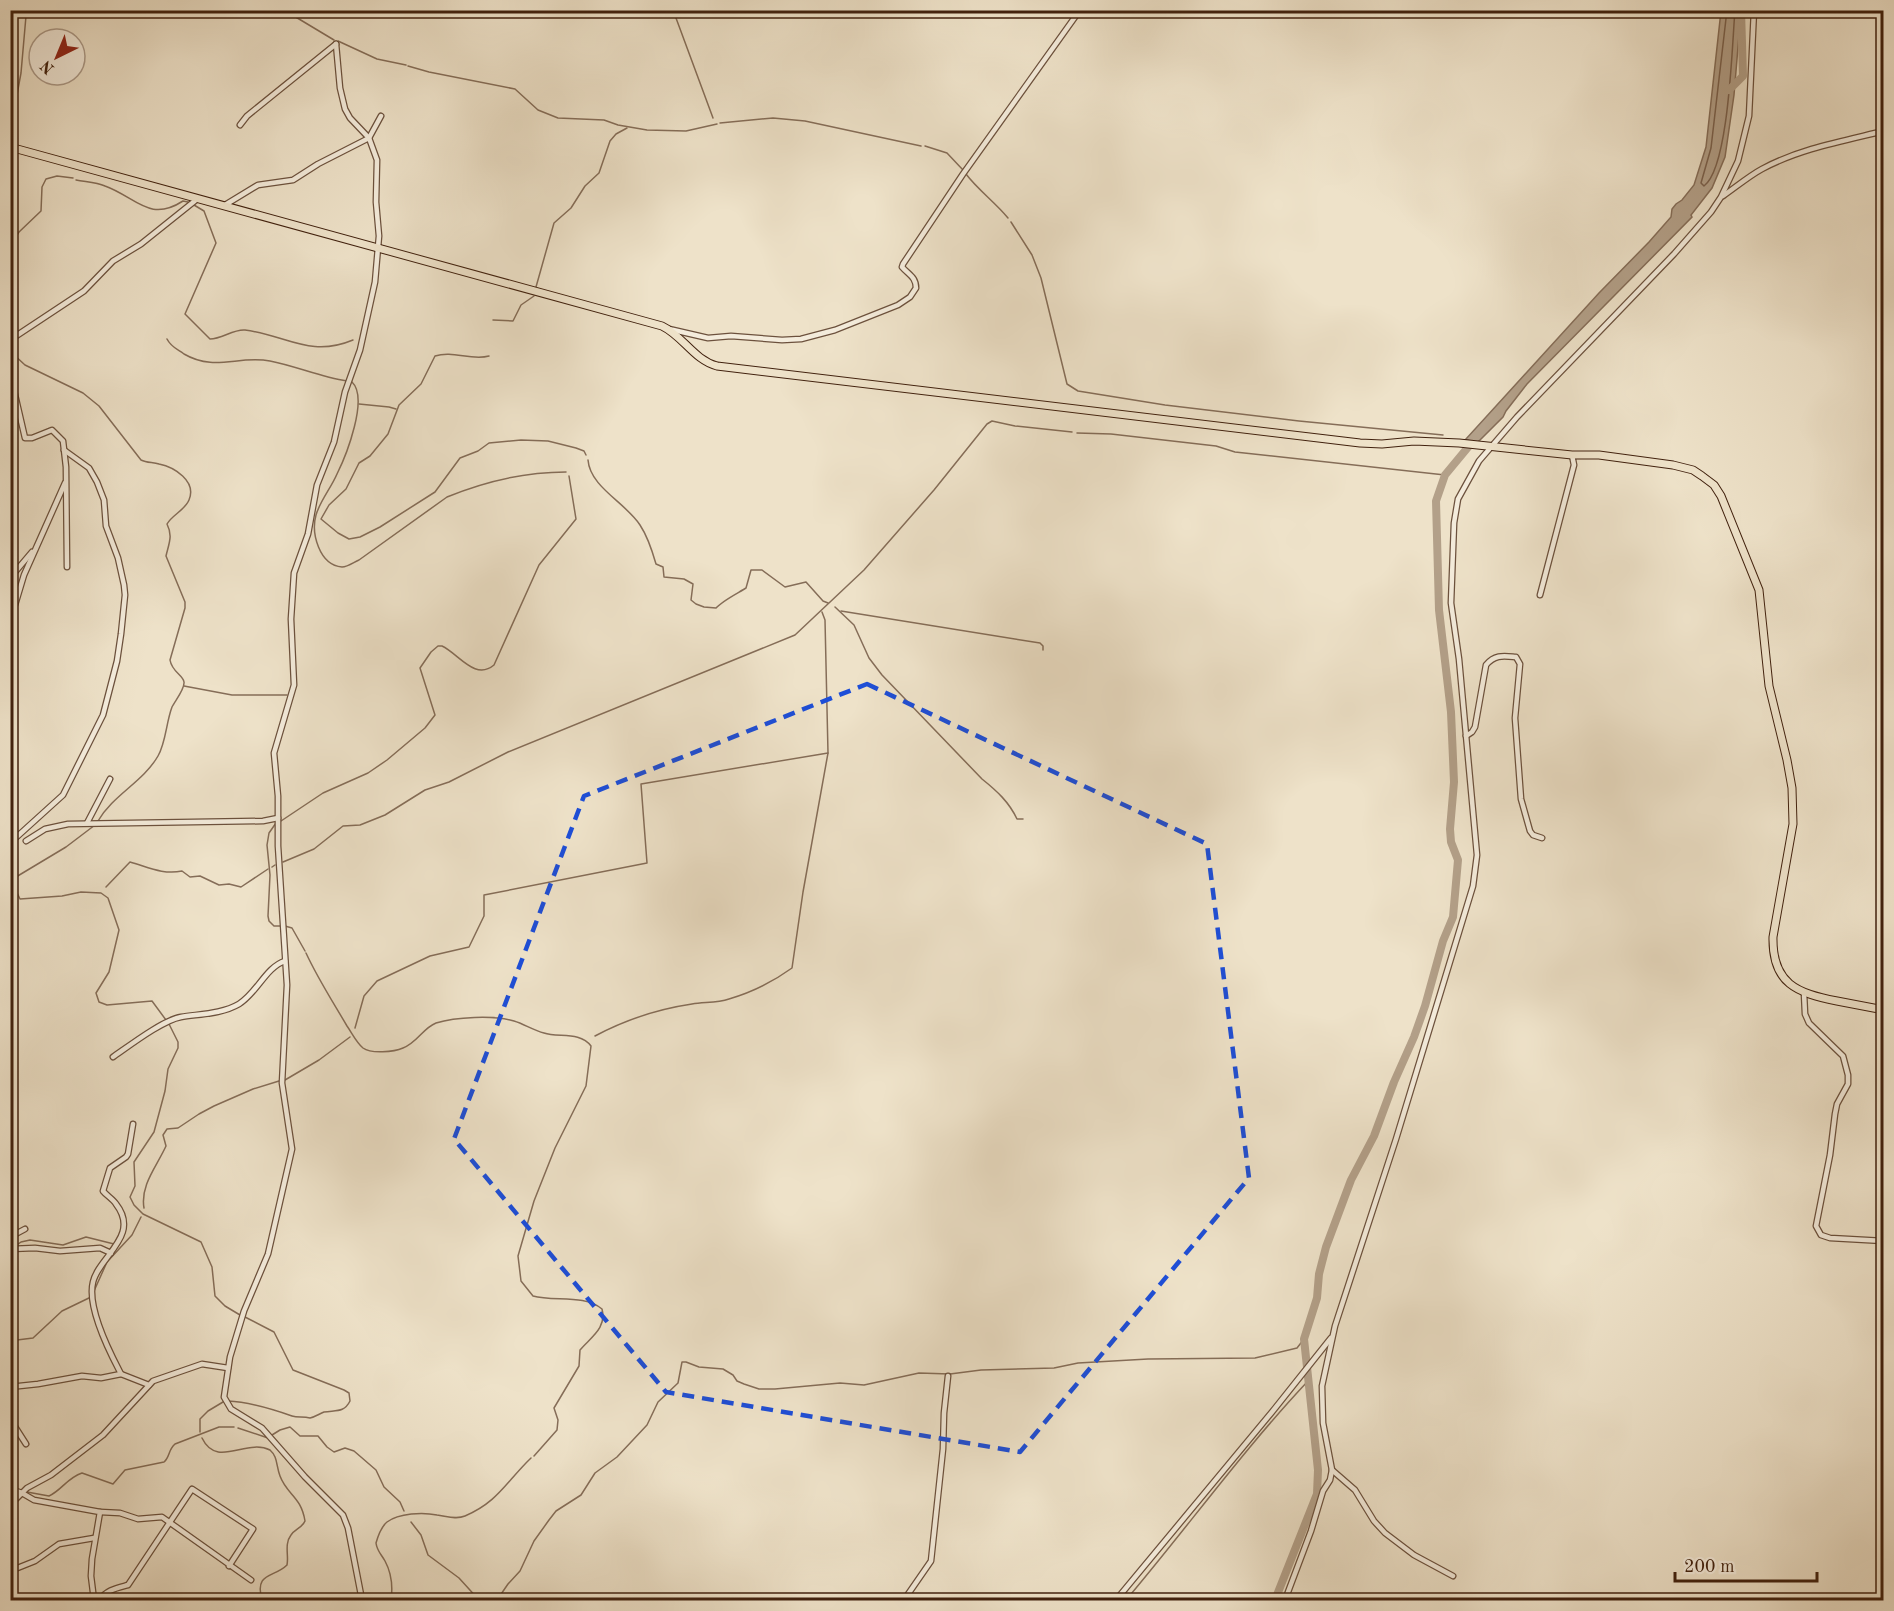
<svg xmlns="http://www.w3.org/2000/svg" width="1894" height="1611" font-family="'Old Standard TT',serif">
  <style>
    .water { fill: #b3a089; stroke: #856d58; stroke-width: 1.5 }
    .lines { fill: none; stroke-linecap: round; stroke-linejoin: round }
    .shore { stroke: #7a604c; stroke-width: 1.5 }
    .stream { stroke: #856d58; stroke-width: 1.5 }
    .river { stroke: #b3a089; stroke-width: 8 }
    .minor-casing { stroke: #6c513d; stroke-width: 7 }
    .primary-casing { stroke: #41210e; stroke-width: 9 }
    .minor { stroke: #f4ecdc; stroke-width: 4.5 }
    .primary { stroke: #eee2c9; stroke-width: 7 }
    .marked { fill: none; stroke: #1d4ed8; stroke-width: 4.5; stroke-dasharray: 12 8; stroke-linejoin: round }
  </style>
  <rect width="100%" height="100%" fill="#eee2c9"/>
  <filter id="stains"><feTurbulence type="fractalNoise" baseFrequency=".00333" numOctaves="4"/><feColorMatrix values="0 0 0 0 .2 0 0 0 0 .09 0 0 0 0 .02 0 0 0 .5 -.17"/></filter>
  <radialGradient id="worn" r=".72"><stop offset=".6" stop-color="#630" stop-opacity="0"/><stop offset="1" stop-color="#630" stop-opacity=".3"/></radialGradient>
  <path class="water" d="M 1721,11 L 1741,11 L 1734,95 L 1725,157 L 1712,188 L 1691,215 L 1692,217 L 1527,384 L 1506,411 L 1503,417 L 1479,441 L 1465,440 L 1599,293 L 1649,242 L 1671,217 L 1672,209 L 1676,204 L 1682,200 L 1694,185 L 1706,147 Z"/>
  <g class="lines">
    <path class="shore" d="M 1727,10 L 1711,148 L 1701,183 L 1704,186 C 1729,168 1732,45 1735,10"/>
    <g class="stream">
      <path d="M 284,10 L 334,40"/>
      <path d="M 670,10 L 676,18 L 713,118"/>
      <path d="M 27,12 L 27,10"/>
      <path d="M 338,41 L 377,59 L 406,65"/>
      <path d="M 408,66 L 429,72 L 515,89 L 538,110 L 558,118 L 604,120 L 618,125 L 647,130 L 686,131 L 717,124"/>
      <path d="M 720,123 L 773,118 L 805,121 L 921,146"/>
      <path d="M 12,143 L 16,112 L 16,100 L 21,73 L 26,16"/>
      <path d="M 925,146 L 947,153 L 963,170"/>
      <path d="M 966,174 C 978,190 995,202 1008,218"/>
      <path d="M 76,180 C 86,182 96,182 105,186 C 136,197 149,223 183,201 L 188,202"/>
      <path d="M 194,205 L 204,211 L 216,243 L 185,314 L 210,339 C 222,339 233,329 245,330 C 286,335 310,358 353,340"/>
      <path d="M 1011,222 L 1032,255 L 1041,278 L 1067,384 L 1078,391 L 1165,405 L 1299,421 L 1443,435"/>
      <path d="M 10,246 L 19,232 L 41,211 L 42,187 L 46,179 L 57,176 L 73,178"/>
      <path d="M 536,287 L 554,223 L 571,208 L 585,186 L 599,173 L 610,141 L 616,134 L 627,128"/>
      <path d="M 493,320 L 513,321 L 521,305 L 534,296"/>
      <path d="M 167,339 C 171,347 177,349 184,354 C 215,372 238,355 270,361 C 296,366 320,377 347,381"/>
      <path d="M 11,352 L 25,365 L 83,393 L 99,406 L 141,460 C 147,463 153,462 159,464 C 174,467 197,481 189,500 C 185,510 172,515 167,524 C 173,536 169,543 166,556 L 185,602 L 185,608 L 170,660 C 172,672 183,675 184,682 C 185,689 175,701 172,707 C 166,723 166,742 158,756 C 143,782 113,795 98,821"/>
      <path d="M 489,356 C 471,361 453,350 435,356 L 421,384 L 399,405 L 388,434 L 370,456 L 359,463 L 346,489 L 329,505 L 321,519 L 338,533 L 349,539 L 360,537 L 380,527 L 435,492 L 460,458 L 478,451 L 489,443 L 521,440 L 548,441 L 576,448 L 584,451 L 586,455"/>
      <path d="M 352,382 C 369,398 346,456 337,474 C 331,488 320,501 316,515 C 311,533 319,565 342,567 C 348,567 354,562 359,560 L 447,497 C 486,481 523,472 566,472"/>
      <path d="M 359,404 L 389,407 L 396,409"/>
      <path d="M 1077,433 L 1111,434 L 1216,446 L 1235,452 L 1445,475"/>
      <path d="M 588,460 C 590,487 626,503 640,525 C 648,537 652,550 656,564 L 663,567 L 664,577 L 684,579 L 693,584 L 691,600 L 696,604 L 704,607 L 716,608 C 722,601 738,593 746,588 L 751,570 L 762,570 L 785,587 L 806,582 L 823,601 L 828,603"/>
      <path d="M 835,607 L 854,625 L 869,658 L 882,675 L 982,779 C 997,791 1009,802 1017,819 L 1023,819"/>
      <path d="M 841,611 L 1040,643 L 1043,646 L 1043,650"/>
      <path d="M 184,686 L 232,695 L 287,695"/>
      <path d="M 281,821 L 323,793 L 368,773 L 387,760 L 425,728 L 435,715 L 420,668 L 431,652 L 438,646 L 442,646 C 459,654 475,681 494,665 L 539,565 L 576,519 L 569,476"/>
      <path d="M 276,823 L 269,833 L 267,845 L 270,875 L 268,916 L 269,921 L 274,926 L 280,926"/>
      <path d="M 95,825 L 66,847 L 11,880 L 20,899 L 62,896 L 81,892 L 101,893 L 108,898 L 119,930 L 109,972 L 96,993 L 99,1002 L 107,1005 L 152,1001 L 166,1020"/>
      <path d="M 283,862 L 314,849 L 343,826 L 360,825 L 385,815 L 425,790 L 449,782 L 508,752 L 795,635 L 864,570 L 934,490 L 987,424 L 992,421 L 1015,426 L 1072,432"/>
      <path d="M 272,867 L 275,865"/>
      <path d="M 106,887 L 130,862 C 148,867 163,875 182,871 L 190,877 L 200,876 L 219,885 L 229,884 L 241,887 L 268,869"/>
      <path d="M 285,926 L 292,928 L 305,951"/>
      <path d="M 306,953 C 318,979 333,1002 347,1026 C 352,1033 356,1042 363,1048 C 371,1054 394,1052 403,1048 C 417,1043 423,1028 436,1023 C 455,1017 494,1015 514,1021 C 524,1024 533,1030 544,1033 C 558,1038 580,1031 591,1046 L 586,1086 L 555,1148 L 534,1201 L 518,1256 L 521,1281 L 533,1296 C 554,1302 584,1294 602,1309 C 607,1328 591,1337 580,1350 L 579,1366 L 554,1408 L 558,1420 L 557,1430 L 534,1456"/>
      <path d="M 169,1024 L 178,1042 L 178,1048 L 168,1069 L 165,1091 L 154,1132 L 134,1162 L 135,1186 L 130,1197 L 134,1205 L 143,1214 L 201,1242 L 212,1267 L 215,1296 L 225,1306 L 240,1315"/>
      <path d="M 355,1028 L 364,996 L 377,981 L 430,956 L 469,947 L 484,916 L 484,895 L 647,863 L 641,784 L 828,753"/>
      <path d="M 595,1036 C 625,1020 658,1009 692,1004 C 705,1002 717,1003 729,999 C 750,993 774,981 792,968 L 803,892 L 828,753 L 825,620 L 822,612"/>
      <path d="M 285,1080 L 319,1060 L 350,1037"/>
      <path d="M 144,1208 C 140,1185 157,1166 166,1146 L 163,1135 L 167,1129 L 178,1128 L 199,1114 L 214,1106 L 253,1089 L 279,1081"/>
      <path d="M 14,1247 L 21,1242 L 30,1240 L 63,1245 L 86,1237 L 114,1244"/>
      <path d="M 94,1291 L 107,1262 L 132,1235 L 141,1217"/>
      <path d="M 10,1343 L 17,1340 L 33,1338 L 62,1311 L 91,1297"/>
      <path d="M 228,1401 C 250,1402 272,1409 292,1416 C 298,1418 303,1416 310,1418 C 315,1417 319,1414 324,1412 C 336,1410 344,1413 350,1401 L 349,1393 L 344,1390 L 293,1370 L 274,1332 L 245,1317"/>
      <path d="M 238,1428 L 268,1438"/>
      <path d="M 200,1432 L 200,1419 L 208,1411 L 223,1402"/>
      <path d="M 272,1435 L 280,1430 L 290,1427 L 300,1436 L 318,1436 L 327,1447 L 334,1452 L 345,1448 L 354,1451 L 376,1470 L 384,1487 L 400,1502 L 404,1511"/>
      <path d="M 202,1438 C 217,1469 246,1438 270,1450 C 278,1457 276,1466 280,1476 C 287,1495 301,1496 305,1521 C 302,1528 295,1529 291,1535 C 284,1544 289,1556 287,1565 C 274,1578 254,1572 262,1600"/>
      <path d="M 27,1492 L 49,1496 C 62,1490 67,1478 82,1473 L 113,1484 L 125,1470 L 164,1462 C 170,1457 168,1450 175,1444 L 219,1427 L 234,1427"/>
      <path d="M 411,1522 L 421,1535 L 428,1555 L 459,1578 L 479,1600"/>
      <path d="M 391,1600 C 393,1586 392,1574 385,1561 C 381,1554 377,1551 376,1543 C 378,1536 381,1527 387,1522 C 399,1513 423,1512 437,1515 C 446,1516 456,1520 465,1516 C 498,1502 506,1482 531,1458"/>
      <path d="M 497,1600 L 508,1584 L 520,1571 L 534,1541 L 549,1520 L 556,1511 L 581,1495 L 595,1473 L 617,1457 L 647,1425 L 658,1402 L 678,1383 L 682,1362 L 686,1362 L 699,1367 L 723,1369 L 733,1375 L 737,1381 L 744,1384 L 759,1389 L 775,1389 L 840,1383 L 864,1385 L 919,1373 L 950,1374 L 981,1370 L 1054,1368 L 1078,1363 L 1148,1359 L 1255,1358 L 1297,1348 L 1304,1339"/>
      <path d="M 1126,1600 C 1187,1528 1243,1450 1308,1381"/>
    </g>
    <g class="river">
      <path d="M 1729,90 L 1743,76 L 1741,10"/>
      <path d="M 1275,1600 L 1317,1494 L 1318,1470 L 1304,1339 L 1317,1298 L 1319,1274 L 1326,1247 L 1351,1180 L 1374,1136 L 1394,1082 L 1414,1037 L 1425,1006 L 1443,941 L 1453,917 L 1458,860 L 1451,842 L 1450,829 L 1454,782 L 1451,712 L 1439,610 L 1436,501 L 1445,475 L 1474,440"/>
    </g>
    <defs>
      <g id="minor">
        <path d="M 336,44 L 340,88 L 345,109 L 350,118 L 369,138 L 377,160 L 376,202 L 379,236 L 375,282 L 360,350 L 345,392 L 334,442 L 317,485 L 308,534 L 294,573 L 291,619 L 294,685 L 274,753 L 278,796 L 278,846 L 287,985 L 282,1083 L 292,1149 L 268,1254 L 244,1311 L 230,1357 L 224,1397 L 231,1409 L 262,1428 L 305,1477 L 343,1515 L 348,1528 L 362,1600"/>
        <path d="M 240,125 L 247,116 L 336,44"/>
        <path d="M 1723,196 C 1736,187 1749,176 1762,169 C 1799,149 1843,141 1884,131"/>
        <path d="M 225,205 L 258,185 L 293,180 L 318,164 L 369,138 L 381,116"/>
        <path d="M 669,329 L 708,338 L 731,336 L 782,340 L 801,339 L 835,330 L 898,305 L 910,297 L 916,288 C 916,277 909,275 902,267 L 903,264 L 963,174 L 1080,10"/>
        <path d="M 10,340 L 84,291 L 113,261 L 141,244 L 196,200"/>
        <path d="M 10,373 L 25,438 L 32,438 L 52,430 L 63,441 L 66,467 L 67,567"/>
        <path d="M 10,578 L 32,552"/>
        <path d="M 1540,595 L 1574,465 L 1572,455"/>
        <path d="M 15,605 L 24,575 L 65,483"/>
        <path d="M 1466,736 L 1472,732 L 1475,727 L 1486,665 C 1495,654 1504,656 1516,657 L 1520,664 L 1515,718 L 1521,799 L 1530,831 L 1533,835 L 1542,838"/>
        <path d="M 87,823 L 110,779"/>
        <path d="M 26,841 L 45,829 L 68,824 L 263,821 L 278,818"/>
        <path d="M 10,843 L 63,795 L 103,715 L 117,661 L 121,634 L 125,595 L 124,585 L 118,558 L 106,526 L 104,500 L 97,482 L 89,468 L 64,450"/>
        <path d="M 1804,993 L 1805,1014 L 1809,1023 L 1843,1056 L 1848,1075 L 1848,1084 L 1837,1104 L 1835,1114 L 1830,1155 L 1816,1226 L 1821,1235 L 1830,1238 L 1884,1241"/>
        <path d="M 113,1057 C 129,1046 163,1020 181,1017 C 199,1014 222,1014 239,1004 C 257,993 266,967 285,961"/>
        <path d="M 133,1124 L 128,1154 L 126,1157 L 110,1168 L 103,1191 C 107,1196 113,1199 116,1204 C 141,1236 99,1256 93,1282 C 87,1306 108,1349 119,1370 L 121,1374 L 149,1385"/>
        <path d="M 10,1237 L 25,1229"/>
        <path d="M 10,1249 L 35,1248 L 60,1251 L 100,1248 L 111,1253"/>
        <path d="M 10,1387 L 38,1384 L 82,1376 L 101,1378 L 121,1374"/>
        <path d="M 10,1419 L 26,1444"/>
        <path d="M 1332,1470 L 1355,1490 L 1374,1521 L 1385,1533 L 1414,1555 L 1453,1576"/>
        <path d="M 10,1489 L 22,1493 L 34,1500 L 100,1512 L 92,1559 L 91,1576 L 94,1600"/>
        <path d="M 10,1505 L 27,1488 L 51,1475 L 103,1435 L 153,1381 L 202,1364 L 228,1368"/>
        <path d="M 100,1512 L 120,1513 L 138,1519 L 162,1517 L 251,1580"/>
        <path d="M 10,1571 L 35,1561 L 59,1544 L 94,1538"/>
        <path d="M 100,1600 C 106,1590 117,1588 128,1585 L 192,1489 L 253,1529 L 229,1566"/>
        <path d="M 904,1600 L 931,1561 L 943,1449 L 944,1413 L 948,1376"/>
        <path d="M 1116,1600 L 1272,1412 L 1331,1338"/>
        <path d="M 1285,1600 L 1311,1531 L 1323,1491 L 1330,1480 L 1332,1470 L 1323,1423 L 1322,1386 L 1335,1326 L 1396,1139 L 1473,886 L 1477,855 L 1459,659 L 1451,603 L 1454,523 L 1458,499 L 1479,461 L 1517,417 L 1674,254 L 1711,212 L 1721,197 L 1738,161 L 1749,116 L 1754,10"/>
      </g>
      <path id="primary" d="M 10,147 L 662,326 C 683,336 694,360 717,366 L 1360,443 L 1382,444 L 1414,441 L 1459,443 L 1572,455 L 1599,455 L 1673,465 L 1693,470 L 1702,476 L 1714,485 L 1721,496 L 1759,590 L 1769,686 L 1787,760 L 1792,788 L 1793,824 L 1773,937 C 1772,984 1797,993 1837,1001 C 1853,1004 1868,1007 1884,1010"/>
    </defs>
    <use href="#minor" class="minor-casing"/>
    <use href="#primary" class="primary-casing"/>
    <use href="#minor" class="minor"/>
    <use href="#primary" class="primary"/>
  </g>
  <path class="marked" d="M 867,684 L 1207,844 L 1249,1178 L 1020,1452 L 666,1392 L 454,1139 L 584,796 Z"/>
  <rect width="1894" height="1611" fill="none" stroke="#eee2c9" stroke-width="36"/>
  <rect x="12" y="12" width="1870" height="1587" fill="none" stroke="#41210e" stroke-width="3"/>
  <rect x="18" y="18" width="1858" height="1575" fill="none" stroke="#41210e" stroke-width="1.5"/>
  <g transform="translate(57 57) rotate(223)"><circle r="28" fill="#f4ecdc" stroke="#ac9b8a" stroke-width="1.5"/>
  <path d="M0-4.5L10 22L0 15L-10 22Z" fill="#8f2418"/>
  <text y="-9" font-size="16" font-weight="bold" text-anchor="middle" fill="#41210e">N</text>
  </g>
  <path d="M1675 1572v9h142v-9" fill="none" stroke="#41210e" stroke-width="3"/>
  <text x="1684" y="1572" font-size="18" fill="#41210e" stroke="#f4ecdc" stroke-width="4.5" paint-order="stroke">200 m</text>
  <rect width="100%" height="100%" filter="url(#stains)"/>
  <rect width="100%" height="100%" fill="url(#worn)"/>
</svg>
